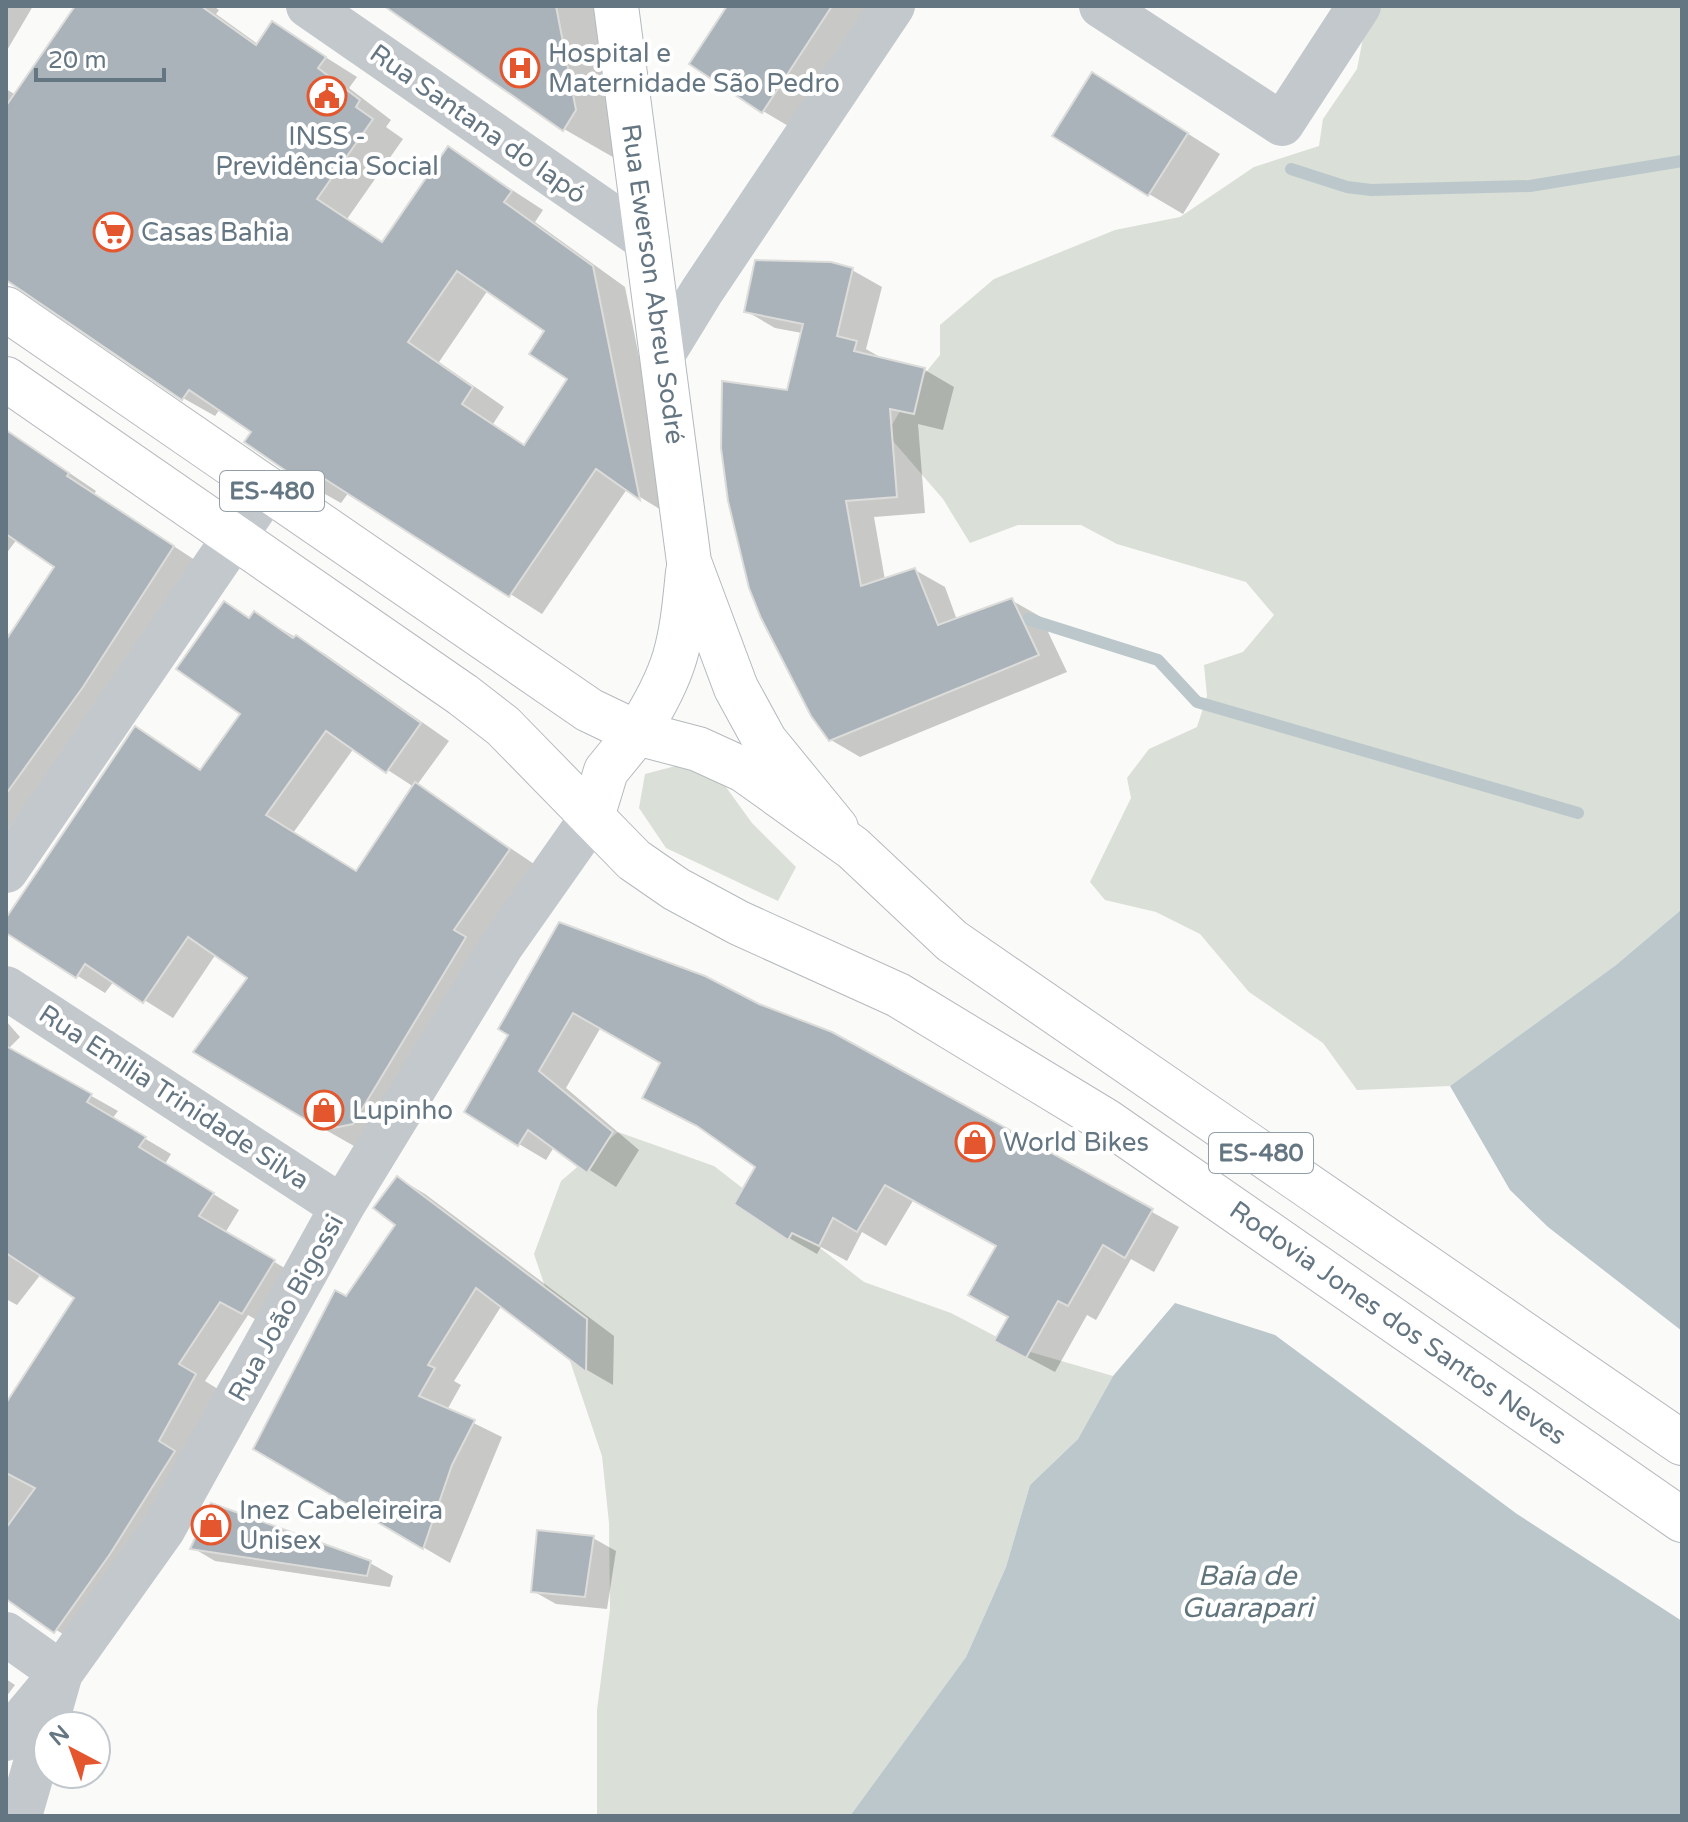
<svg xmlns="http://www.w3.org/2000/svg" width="1688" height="1822" font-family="'Varela Round',sans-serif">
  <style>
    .green { fill: #dadfd7 }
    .water { fill: #bbc7cb }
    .shadow { fill: #0003; fill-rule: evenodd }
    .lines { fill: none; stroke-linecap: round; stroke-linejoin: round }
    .stream { stroke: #bbc7cb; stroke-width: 12 }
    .building { fill: #aab3b9; stroke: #dcdcda; stroke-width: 2; fill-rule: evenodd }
    .secondary-casing { stroke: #b3babf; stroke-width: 46 }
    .primary-casing { stroke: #b5babe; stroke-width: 46 }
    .minor { stroke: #c3c8cc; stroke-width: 44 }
    .tertiary { stroke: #c3c8cc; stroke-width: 44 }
    .secondary { stroke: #fff; stroke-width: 44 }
    .primary { stroke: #fff; stroke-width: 44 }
    .labels { text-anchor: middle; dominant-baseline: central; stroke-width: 8; stroke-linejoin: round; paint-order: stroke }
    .shield { fill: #fff; stroke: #939fa8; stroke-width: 2 }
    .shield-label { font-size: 24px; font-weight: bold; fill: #657683 }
    .poi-label { font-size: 26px; fill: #657683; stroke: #fff; text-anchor: start }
    .street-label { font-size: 26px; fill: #657683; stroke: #fff }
    .water-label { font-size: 28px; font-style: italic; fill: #60757c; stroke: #fff }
  </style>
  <rect width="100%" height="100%" fill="#fafaf8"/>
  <g class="green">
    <path d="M 1382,6 L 1682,6 L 1682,909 L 1616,965 L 1450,1086 L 1357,1090 L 1323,1043 L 1249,992 L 1200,934 L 1156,912 L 1105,900 L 1090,882 L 1131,798 L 1127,778 L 1149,749 L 1197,727 L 1207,696 L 1204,665 L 1243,652 L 1274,615 L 1246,582 L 1117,544 L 1081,525 L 1018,525 L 970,543 L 943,499 L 887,434 L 913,388 L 940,355 L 940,325 L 994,279 L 1115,230 L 1180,217 L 1254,167 L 1319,146 L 1323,119 L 1357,69 L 1363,38 Z"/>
    <path d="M 683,764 L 723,783 L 752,823 L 796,867 L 778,901 L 666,848 L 639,808 L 645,774 Z"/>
    <path d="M 618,1132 L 714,1166 L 864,1282 L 951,1313 L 1020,1349 L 1113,1376 L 1078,1439 L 1030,1485 L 1006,1567 L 966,1657 L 850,1816 L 597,1816 L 597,1710 L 610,1609 L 609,1523 L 602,1456 L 534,1254 L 561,1181 Z"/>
  </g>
  <g class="water">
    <path d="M 1682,909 L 1682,1331 L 1548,1227 L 1510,1190 L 1450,1086 L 1616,965 Z"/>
    <path d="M 1175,1303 L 1275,1335 L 1517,1514 L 1682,1621 L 1682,1816 L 850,1816 L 966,1657 L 1006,1567 L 1030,1485 L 1078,1439 L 1113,1376 Z"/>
  </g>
  <g class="shadow">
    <path d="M 6,6 L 33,6 L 6,52 Z"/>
    <path d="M 77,6 L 213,6 L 219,10 L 216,14 L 259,45 L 273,24 L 357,77 L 349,88 L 391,120 L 386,127 L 403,139 L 347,219 L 384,243 L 449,149 L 543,210 L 535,222 L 625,287 L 671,516 L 627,489 L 542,614 L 349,492 L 341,503 L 309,485 L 247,442 L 254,431 L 220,409 L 215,416 L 183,398 L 6,277 L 6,89 L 16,95 ZM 488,290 L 547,331 L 570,379 L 526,446 L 493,424 L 504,407 L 439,362 Z"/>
    <path d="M 386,6 L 603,6 L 618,160 L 564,129 Z"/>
    <path d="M 730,6 L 876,6 L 795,130 L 763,111 Z"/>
    <path d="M 1127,95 L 1220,154 L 1183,214 L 1149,194 Z"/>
    <path d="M 852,270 L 882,287 L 866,349 L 885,360 L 925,370 L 954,387 L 943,430 L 918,424 L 925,513 L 874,517 L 885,580 L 915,570 L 945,587 L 957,620 L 1011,600 L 1041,617 L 1067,672 L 860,757 L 831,740 L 788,392 L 802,333 L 775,328 L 746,311 Z"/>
    <path d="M 6,434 L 43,455 L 96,491 L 94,494 L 201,564 L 6,832 L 6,632 L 11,636 L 56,567 L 17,539 L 6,554 Z"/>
    <path d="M 225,603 L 251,619 L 255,614 L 325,654 L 449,741 L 417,785 L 537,866 L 354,1146 L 324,1129 L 250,977 L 216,954 L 173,1018 L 114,981 L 105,993 L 6,931 L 6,922 L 136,729 L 202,770 L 242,713 ZM 354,748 L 414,787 L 357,873 L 293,833 Z"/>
    <path d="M 560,924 L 831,1034 L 1179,1227 L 1154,1272 L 1131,1259 L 1096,1320 L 1087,1315 L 1055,1372 L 1025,1356 L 1010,1317 L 998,1246 L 914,1199 L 886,1246 L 862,1232 L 847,1261 L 821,1247 L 817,1254 L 789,1238 L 758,1166 L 707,1131 L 663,1062 L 601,1027 L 566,1088 L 639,1150 L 616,1187 L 554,1147 L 546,1160 L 519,1144 L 511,1034 Z"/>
    <path d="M 6,1021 L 20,1037 L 8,1049 L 118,1111 L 112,1119 L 171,1154 L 165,1164 L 239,1210 L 225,1233 L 300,1277 L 270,1328 L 248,1315 L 205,1381 L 221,1391 L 82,1647 L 6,1596 L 6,1399 L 9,1401 L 77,1297 L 41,1274 L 17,1305 L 6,1299 Z"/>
    <path d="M 398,1178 L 425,1194 L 614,1336 L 613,1385 L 587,1370 L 502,1305 L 454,1381 L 461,1385 L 447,1410 L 502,1437 L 450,1563 L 255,1448 L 347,1298 L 398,1225 Z"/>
    <path d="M 593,1538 L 616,1551 L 607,1609 L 556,1604 L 533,1591 Z"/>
    <path d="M 193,1548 L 370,1563 L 393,1576 L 390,1587 L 215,1561 Z"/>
    <path d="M 6,1679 L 15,1685 L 6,1697 Z"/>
  </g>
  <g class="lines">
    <g class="stream">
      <path d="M 1291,169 L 1347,187 L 1371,190 L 1530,186 L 1682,161"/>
      <path d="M 1028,619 L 1158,660 L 1197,702 L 1578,813"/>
    </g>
  </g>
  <g class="building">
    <path d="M 75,6 L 201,6 L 256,45 L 272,21 L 326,57 L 318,68 L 360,100 L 356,107 L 373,119 L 317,199 L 382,242 L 448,146 L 512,191 L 504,202 L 593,266 L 640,500 L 596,469 L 509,597 L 317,474 L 308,486 L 244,442 L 251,432 L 189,390 L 182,400 L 6,280 L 6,106 ZM 457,271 L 544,331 L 529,354 L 567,379 L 524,445 L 462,404 L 473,387 L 408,342 Z"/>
    <path d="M 384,6 L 556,6 L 576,110 L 563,131 Z"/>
    <path d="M 727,6 L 832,6 L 762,113 L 689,64 Z"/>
    <path d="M 1092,72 L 1188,133 L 1148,196 L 1052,136 Z"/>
    <path d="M 755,260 L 831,262 L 853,268 L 837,336 L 857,341 L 854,351 L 925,368 L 914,414 L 890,409 L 897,497 L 846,501 L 861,586 L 915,568 L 938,625 L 1012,598 L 1039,655 L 829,741 L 811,716 L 761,618 L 749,588 L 728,501 L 721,448 L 722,381 L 787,390 L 803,324 L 744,312 Z"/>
    <path d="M 6,430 L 69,473 L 67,476 L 174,546 L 83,687 L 6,794 L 6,640 L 54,567 L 6,534 Z"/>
    <path d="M 224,601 L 249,618 L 254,611 L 293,638 L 296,635 L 421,723 L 386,773 L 326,731 L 266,815 L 356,871 L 415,782 L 510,849 L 454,930 L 466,937 L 353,1124 L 323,1130 L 193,1052 L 247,978 L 188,937 L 143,1003 L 85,964 L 76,978 L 6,933 L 6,918 L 135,726 L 200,770 L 240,714 L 176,669 Z"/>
    <path d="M 559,922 L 705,976 L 759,1004 L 832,1032 L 1153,1209 L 1125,1258 L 1103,1245 L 1068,1306 L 1058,1301 L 1026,1358 L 994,1341 L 1008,1317 L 968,1295 L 996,1246 L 885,1185 L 857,1232 L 833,1218 L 819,1246 L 792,1233 L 788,1240 L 734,1204 L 755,1167 L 697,1126 L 642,1098 L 660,1063 L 573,1013 L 539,1071 L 613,1132 L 587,1173 L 528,1130 L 518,1146 L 464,1112 L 508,1035 L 498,1029 Z"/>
    <path d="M 6,1046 L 92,1094 L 87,1102 L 146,1137 L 139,1147 L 214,1193 L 199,1216 L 275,1260 L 242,1314 L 220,1302 L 179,1364 L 196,1374 L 159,1441 L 175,1451 L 110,1554 L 54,1633 L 6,1599 L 6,1528 L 35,1488 L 6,1473 L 6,1403 L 74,1298 L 6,1253 Z"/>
    <path d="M 397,1176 L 587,1319 L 586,1372 L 476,1288 L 428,1365 L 435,1368 L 419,1396 L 475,1420 L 452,1465 L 423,1549 L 253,1449 L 335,1290 L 346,1296 L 395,1225 L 373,1208 Z"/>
    <path d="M 211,1503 L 371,1561 L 367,1576 L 190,1549 Z"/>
    <path d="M 537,1530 L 594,1536 L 585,1597 L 531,1592 Z"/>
  </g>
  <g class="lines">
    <defs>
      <g id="secondary">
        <path d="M 616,6 L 689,562 L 736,688 L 765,741 L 836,828"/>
        <path d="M 637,733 C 677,671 681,645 688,572"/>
      </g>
      <g id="primary">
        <path d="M 6,309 L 589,710 L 637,733 L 698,749 L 744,770 L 853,848 L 952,941 L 1682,1443"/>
        <path d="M 6,379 L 463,695 L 503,726 L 634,860 L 676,889 L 739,923 L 898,995 L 1106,1121 L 1682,1520"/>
        <path d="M 592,817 L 606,771 L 637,733"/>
      </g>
    </defs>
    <use href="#secondary" class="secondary-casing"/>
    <use href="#primary" class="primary-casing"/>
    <g class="minor">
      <path d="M 308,6 L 648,241"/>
      <path d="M 1101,6 L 1282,124 L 1359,6"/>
      <path d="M 6,871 L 268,488"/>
      <path d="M 6,988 L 342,1207"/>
      <path d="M 6,1634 L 61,1673"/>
      <path d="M 6,1739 L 52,1684"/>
      <path d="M 20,1816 L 61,1673 L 163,1530 L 342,1207 L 502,945 L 592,817"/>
    </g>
    <path class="tertiary" d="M 664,353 L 702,291 L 893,6"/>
    <use href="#secondary" class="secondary"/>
    <use href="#primary" class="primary"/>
  </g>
  <defs>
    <symbol id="hospital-ring" viewBox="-11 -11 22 22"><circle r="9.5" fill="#fff" stroke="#e4572e" stroke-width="1.5"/><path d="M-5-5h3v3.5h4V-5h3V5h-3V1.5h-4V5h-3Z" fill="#e4572e"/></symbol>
    <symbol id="civic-ring" viewBox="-11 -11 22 22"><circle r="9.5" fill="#fff" stroke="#e4572e" stroke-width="1.5"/><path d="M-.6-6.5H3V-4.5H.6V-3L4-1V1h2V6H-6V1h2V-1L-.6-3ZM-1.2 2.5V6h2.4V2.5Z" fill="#e4572e"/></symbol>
    <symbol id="supermarket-ring" viewBox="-11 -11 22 22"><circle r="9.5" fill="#fff" stroke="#e4572e" stroke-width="1.5"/><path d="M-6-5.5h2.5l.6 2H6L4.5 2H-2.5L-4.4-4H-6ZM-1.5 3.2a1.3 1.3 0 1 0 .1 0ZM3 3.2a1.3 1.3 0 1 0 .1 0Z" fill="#e4572e"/></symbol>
    <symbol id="shop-ring" viewBox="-11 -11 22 22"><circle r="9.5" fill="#fff" stroke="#e4572e" stroke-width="1.5"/><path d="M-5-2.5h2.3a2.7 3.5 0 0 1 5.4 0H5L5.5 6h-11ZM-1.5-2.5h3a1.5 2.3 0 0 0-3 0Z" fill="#e4572e"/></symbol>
  </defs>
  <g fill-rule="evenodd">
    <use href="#hospital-ring" x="498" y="46" width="44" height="44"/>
    <use href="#civic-ring" x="305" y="74" width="44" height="44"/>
    <use href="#supermarket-ring" x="91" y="210" width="44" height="44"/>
    <use href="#shop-ring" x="302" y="1088" width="44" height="44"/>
    <use href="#shop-ring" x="953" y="1120" width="44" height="44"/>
    <use href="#shop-ring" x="189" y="1503" width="44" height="44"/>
  </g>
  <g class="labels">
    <g class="shield">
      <rect x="220" y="471" width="104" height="40" rx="6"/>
      <rect x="1209" y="1133" width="104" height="40" rx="6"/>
    </g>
    <g class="shield-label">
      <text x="272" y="491">ES-480</text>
      <text x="1261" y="1153">ES-480</text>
    </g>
    <g class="poi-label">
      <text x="548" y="53">Hospital e<tspan x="548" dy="30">Maternidade São Pedro</tspan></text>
      <text x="327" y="136" text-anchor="middle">INSS -<tspan x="327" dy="30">Previdência Social</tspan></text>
      <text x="141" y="232">Casas Bahia</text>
      <text x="352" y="1110">Lupinho</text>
      <text x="1003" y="1142">World Bikes</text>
      <text x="239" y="1510">Inez Cabeleireira<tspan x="239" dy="30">Unisex</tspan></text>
    </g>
    <g class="street-label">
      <text transform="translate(478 124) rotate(35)">Rua Santana do Iapó</text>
      <text transform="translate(653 284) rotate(82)">Rua Ewerson Abreu Sodré</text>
      <text transform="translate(174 1097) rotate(33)">Rua Emilia Trinidade Silva</text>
      <text transform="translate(286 1308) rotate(-61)">Rua João Bigossi</text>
      <text transform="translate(1398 1323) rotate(35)">Rodovia Jones dos Santos Neves</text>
    </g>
    <g class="water-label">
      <text x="1247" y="1576">Baía de<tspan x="1247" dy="32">Guarapari</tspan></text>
    </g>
  </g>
  <rect width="1688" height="1822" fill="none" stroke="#657683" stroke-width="16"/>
  <g transform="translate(72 1750) rotate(319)"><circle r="38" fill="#ffffff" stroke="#c1c8cd" stroke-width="2"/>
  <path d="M0-6L14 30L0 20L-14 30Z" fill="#e4572e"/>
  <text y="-12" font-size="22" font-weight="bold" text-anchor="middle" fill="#657683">N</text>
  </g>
  <path d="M36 68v12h128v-12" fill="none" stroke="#657683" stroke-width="4"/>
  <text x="48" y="68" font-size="24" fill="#657683" stroke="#ffffff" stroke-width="6" paint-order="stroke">20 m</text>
</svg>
